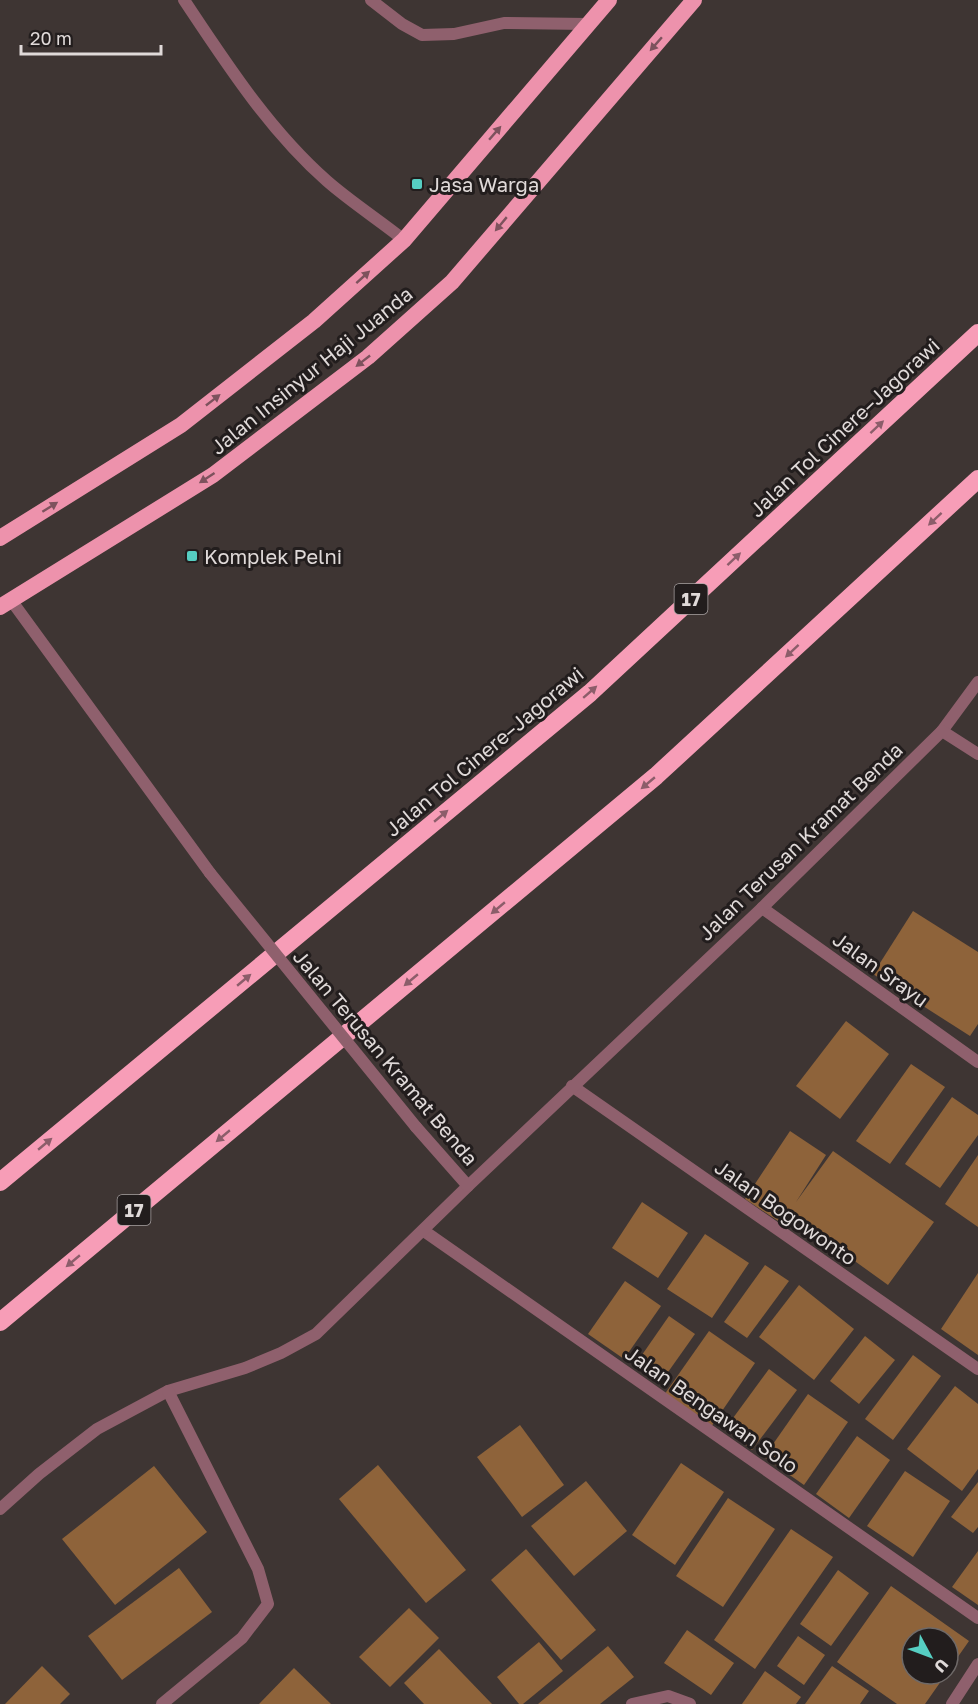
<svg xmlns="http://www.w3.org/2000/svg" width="978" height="1704" font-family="'Golos Text',sans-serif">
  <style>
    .building { fill: #8e633a }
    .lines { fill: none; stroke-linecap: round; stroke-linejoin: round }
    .service { stroke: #8f606d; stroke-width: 12 }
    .minor { stroke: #8f606d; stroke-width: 12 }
    .tertiary { stroke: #8f606d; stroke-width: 12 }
    .trunk { stroke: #ed92ac; stroke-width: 16 }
    .motorway { stroke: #f79db7; stroke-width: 18 }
    .tertiary-bridge { stroke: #8f606d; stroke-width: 12 }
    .oneway { fill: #7d525d }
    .oneway2 { fill: #8c5d6a }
    .poi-dot { fill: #56cec2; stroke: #221d1d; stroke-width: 2 }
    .labels { text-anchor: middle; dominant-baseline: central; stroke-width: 6; stroke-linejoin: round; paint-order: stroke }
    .shield { fill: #221d1d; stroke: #a7a1a1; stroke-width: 1.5 }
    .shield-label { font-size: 18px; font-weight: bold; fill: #e0dad9 }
    .poi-label { font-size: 20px; fill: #e0dad9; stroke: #221d1d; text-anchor: start }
    .street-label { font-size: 20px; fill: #e0dad9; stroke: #221d1d }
  </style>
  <rect width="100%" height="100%" fill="#3e3533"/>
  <g class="building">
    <path d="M 913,911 L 978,952 L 978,1024 L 970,1036 L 873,974 Z"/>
    <path d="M 846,1021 L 889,1054 L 840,1119 L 796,1086 Z"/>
    <path d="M 911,1064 L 945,1087 L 890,1164 L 856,1141 Z"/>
    <path d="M 952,1097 L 978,1115 L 978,1135 L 940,1188 L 905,1164 Z"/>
    <path d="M 790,1131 L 826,1155 L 796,1202 L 833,1151 L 934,1222 L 888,1285 L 788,1213 L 781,1223 L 745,1199 Z"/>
    <path d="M 978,1155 L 978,1227 L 945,1204 Z"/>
    <path d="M 642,1202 L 688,1233 L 658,1278 L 612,1248 Z"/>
    <path d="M 705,1234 L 749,1263 L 712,1318 L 667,1289 Z"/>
    <path d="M 765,1265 L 789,1281 L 747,1338 L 724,1322 Z"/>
    <path d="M 978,1273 L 978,1355 L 941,1329 Z"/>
    <path d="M 625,1281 L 661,1306 L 624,1359 L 588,1334 Z"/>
    <path d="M 799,1285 L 854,1329 L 814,1380 L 759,1337 Z"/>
    <path d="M 669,1316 L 695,1334 L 661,1382 L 635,1365 Z"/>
    <path d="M 709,1331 L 755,1363 L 711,1427 L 664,1395 Z"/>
    <path d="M 865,1336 L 895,1360 L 859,1404 L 830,1381 Z"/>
    <path d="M 913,1355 L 941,1376 L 893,1440 L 865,1419 Z"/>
    <path d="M 769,1369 L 797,1390 L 752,1450 L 725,1429 Z"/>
    <path d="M 955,1386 L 978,1404 L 978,1469 L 962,1491 L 907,1449 Z"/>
    <path d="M 808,1394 L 848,1422 L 804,1485 L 764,1457 Z"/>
    <path d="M 520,1425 L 564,1485 L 522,1517 L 477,1457 Z"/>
    <path d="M 857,1436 L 890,1460 L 849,1518 L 816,1494 Z"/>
    <path d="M 681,1463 L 724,1492 L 675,1565 L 632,1535 Z"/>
    <path d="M 378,1465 L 466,1570 L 426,1603 L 339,1499 Z"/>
    <path d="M 154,1466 L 207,1532 L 115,1605 L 62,1539 Z"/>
    <path d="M 905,1471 L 950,1501 L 913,1557 L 867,1526 Z"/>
    <path d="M 586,1481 L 627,1531 L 574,1576 L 531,1526 Z"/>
    <path d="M 978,1482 L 978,1527 L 973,1533 L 951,1517 Z"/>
    <path d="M 728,1498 L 775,1529 L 723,1607 L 676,1576 Z"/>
    <path d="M 791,1529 L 833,1557 L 755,1669 L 714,1640 Z"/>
    <path d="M 526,1549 L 596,1630 L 561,1660 L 491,1580 Z"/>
    <path d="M 978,1551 L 978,1605 L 952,1587 Z"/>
    <path d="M 179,1568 L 212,1612 L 122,1680 L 88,1636 Z"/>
    <path d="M 838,1570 L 869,1593 L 831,1646 L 800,1624 Z"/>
    <path d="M 891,1586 L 969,1641 L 948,1671 L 948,1638 L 912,1638 L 912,1674 L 946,1674 L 925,1704 L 897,1704 L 837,1662 Z"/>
    <path d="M 409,1608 L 439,1638 L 390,1687 L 359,1657 Z"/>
    <path d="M 687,1630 L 734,1663 L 711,1695 L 664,1663 Z"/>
    <path d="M 798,1636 L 825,1655 L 804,1685 L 777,1666 Z"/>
    <path d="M 539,1642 L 563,1671 L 523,1704 L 519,1704 L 497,1677 Z"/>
    <path d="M 608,1646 L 634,1677 L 600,1704 L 538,1704 Z"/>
    <path d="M 439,1649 L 492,1704 L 424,1704 L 404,1683 Z"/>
    <path d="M 42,1666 L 70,1694 L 60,1704 L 5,1704 Z"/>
    <path d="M 832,1666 L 869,1691 L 860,1704 L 805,1704 Z"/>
    <path d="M 294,1668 L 331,1704 L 259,1704 Z"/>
    <path d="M 765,1671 L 801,1697 L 796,1704 L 742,1704 Z"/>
  </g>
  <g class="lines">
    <path class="service" d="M 371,0 L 402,24 L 422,35 L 454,34 L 504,23 L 588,24"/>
    <g class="minor">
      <path d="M 184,0 C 226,63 269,130 327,181 C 351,202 379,220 404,240"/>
      <path d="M 942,731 L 978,682"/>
      <path d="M 762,908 L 978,1062"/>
      <path d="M 572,1086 L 978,1369"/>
      <path d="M 424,1231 L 978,1618"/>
      <path d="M 0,1509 L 39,1474 L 97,1429 L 168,1391 L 245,1368 L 281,1353 L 316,1334 L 468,1186"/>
      <path d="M 162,1704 L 242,1638 L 268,1604 L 258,1569 L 168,1391"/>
      <path d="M 632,1704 L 668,1696 L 690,1704"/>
      <path d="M 952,1704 L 978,1664"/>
    </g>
    <g class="tertiary">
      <path d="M 11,600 L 210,873"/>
      <path d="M 416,1127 L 468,1186 L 762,908 L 942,731 L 978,754"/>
    </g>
    <g class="trunk">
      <path d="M 0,538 L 181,425 L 314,321 L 404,240 L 609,0"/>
      <path d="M 0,607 L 213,475 L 368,357 L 452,282 L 694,0"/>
    </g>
    <g class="motorway">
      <path d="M 0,1182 L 590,693 L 978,333"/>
      <path d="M 0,1322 L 656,776 L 978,479"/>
    </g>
    <path class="tertiary-bridge" d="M 210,873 L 416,1127"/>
  </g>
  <defs><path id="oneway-solid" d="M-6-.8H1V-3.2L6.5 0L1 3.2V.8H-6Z" transform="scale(1.5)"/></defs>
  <g class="oneway">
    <use href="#oneway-solid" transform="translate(656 44) rotate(131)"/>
    <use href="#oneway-solid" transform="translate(495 133) rotate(-49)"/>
    <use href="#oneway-solid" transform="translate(501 224) rotate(130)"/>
    <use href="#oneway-solid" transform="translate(363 277) rotate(-42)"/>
    <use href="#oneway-solid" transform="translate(363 361) rotate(142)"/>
    <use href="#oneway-solid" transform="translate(213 400) rotate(-38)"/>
    <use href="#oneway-solid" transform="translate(207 478) rotate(147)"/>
    <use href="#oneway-solid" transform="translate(50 507) rotate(-32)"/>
  </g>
  <g class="oneway2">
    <use href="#oneway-solid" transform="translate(877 427) rotate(-43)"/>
    <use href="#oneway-solid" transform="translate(935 519) rotate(137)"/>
    <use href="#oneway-solid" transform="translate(734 559) rotate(-43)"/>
    <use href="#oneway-solid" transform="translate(792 651) rotate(137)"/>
    <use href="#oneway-solid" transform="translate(590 692) rotate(-41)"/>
    <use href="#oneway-solid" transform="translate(648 783) rotate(140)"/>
    <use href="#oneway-solid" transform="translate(441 816) rotate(-40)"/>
    <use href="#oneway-solid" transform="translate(498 908) rotate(140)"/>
    <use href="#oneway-solid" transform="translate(244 980) rotate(-40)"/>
    <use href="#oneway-solid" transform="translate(411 980) rotate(140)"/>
    <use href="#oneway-solid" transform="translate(223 1136) rotate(140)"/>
    <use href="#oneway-solid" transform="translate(45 1144) rotate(-40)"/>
    <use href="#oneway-solid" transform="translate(73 1261) rotate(140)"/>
  </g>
  <g class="poi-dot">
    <rect x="411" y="178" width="12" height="12" rx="3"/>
    <rect x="186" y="550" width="12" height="12" rx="3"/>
  </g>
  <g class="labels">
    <g class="shield">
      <rect x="674.5" y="584" width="33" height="30" rx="4.5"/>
      <rect x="117.5" y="1195" width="33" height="30" rx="4.5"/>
    </g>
    <g class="shield-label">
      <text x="691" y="599">17</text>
      <text x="134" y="1210">17</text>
    </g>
    <g class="poi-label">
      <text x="429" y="184">Jasa Warga</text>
      <text x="204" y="556">Komplek Pelni</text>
    </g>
    <g class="street-label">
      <text transform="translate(311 370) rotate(-39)">Jalan Insinyur Haji Juanda</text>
      <text transform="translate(844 427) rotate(-43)">Jalan Tol Cinere–Jagorawi</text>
      <text transform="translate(484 751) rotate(-40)">Jalan Tol Cinere–Jagorawi</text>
      <text transform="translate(800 841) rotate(-44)">Jalan Terusan Kramat Benda</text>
      <text transform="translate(881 969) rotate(36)">Jalan Srayu</text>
      <text transform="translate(386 1057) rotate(50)">Jalan Terusan Kramat Benda</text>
      <text transform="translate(786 1212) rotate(35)">Jalan Bogowonto</text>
      <text transform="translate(712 1409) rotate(35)">Jalan Bengawan Solo</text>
    </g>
  </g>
  <g transform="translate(930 1656) rotate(131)"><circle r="28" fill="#221d1d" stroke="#6e6968" stroke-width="1.5"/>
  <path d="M0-4.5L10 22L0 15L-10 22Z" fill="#56cec2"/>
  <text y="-9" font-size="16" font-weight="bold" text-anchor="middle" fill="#e0dad9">U</text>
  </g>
  <path d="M21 45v9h140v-9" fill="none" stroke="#e0dad9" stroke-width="3"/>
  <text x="30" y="45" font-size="18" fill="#e0dad9" stroke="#221d1d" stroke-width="4.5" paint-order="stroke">20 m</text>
</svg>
